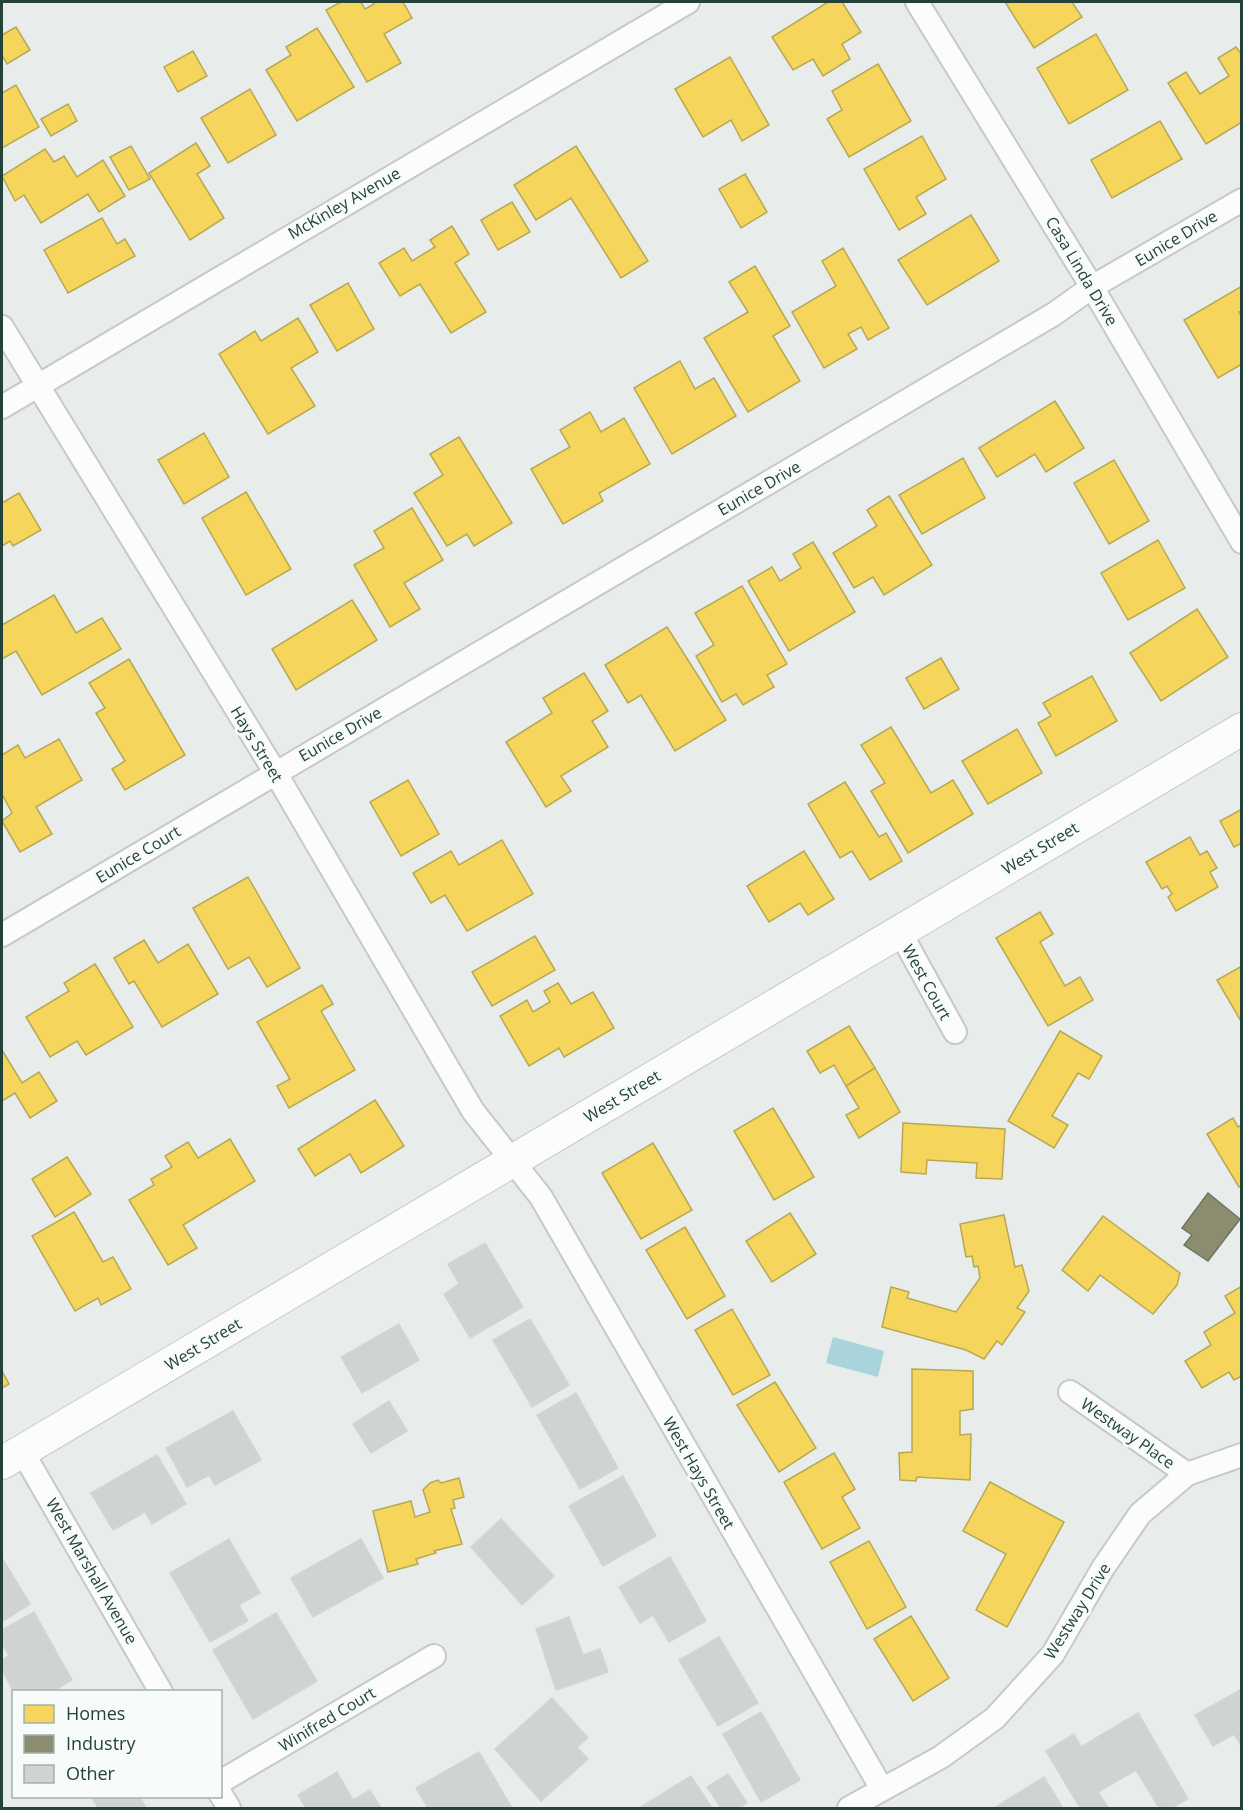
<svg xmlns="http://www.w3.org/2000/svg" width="1243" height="1810" font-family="'Open Sans',sans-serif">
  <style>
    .water { fill: #a9d4db }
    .homes { fill: #f6d55c; stroke: #b7a952; stroke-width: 1.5 }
    .industry { fill: #8c8c6e; stroke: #6d765e; stroke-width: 1.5 }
    .building { fill: #cfd4d2; stroke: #d1d6d4; stroke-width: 1.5 }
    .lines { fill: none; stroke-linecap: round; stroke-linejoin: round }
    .minor-casing { stroke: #c5cac8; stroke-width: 26 }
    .secondary-casing { stroke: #c3cbc8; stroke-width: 34 }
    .minor { stroke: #fcfcfc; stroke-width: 22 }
    .secondary { stroke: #fcfcfc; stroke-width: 32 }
    .labels { text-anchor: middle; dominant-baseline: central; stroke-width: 6; stroke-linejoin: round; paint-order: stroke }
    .street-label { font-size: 16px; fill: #24423a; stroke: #f7fbf9 }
  </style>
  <rect width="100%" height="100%" fill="#e8edeb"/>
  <path class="water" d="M 833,1337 L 884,1351 L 878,1377 L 826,1363 Z"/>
  <g class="homes">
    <path d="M 341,2 L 361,2 L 365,9 L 374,4 L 373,2 L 403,2 L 412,18 L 384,34 L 401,63 L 367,82 L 326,10 Z"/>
    <path d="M 828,2 L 842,2 L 861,32 L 842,44 L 850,59 L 823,76 L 813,59 L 793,70 L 772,37 Z"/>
    <path d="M 1005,2 L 1072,2 L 1082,17 L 1034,48 Z"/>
    <path d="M 16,27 L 30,50 L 7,64 L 2,55 L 2,35 Z"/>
    <path d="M 317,28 L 354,87 L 297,121 L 266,70 L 291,55 L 286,47 Z"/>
    <path d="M 1096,34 L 1128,90 L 1069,124 L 1037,68 Z"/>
    <path d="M 1236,47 L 1242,55 L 1242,122 L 1206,144 L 1168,83 L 1186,72 L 1200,94 L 1229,76 L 1218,58 Z"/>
    <path d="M 193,51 L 207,76 L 178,92 L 164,67 Z"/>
    <path d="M 730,57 L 769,125 L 742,141 L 731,120 L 703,137 L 675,89 Z"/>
    <path d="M 878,64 L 911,121 L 849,157 L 827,119 L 842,110 L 832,91 Z"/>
    <path d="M 16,85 L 39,127 L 2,148 L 2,93 Z"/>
    <path d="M 250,89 L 276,135 L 228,163 L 201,118 Z"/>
    <path d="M 68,104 L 77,121 L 51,136 L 41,119 Z"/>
    <path d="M 1160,121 L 1182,159 L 1112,198 L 1091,160 Z"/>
    <path d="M 922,136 L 946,179 L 916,197 L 926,214 L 899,230 L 864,169 Z"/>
    <path d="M 196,143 L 210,166 L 197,174 L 224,218 L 190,240 L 149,173 Z"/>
    <path d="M 131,146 L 150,179 L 129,190 L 110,157 Z"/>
    <path d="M 576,146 L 648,261 L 621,278 L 571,198 L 536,220 L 514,185 Z"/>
    <path d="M 45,149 L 54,162 L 64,156 L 77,177 L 103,160 L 125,196 L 99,212 L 88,194 L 41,223 L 24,195 L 15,201 L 2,176 Z"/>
    <path d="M 745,174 L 767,212 L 741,228 L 719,189 Z"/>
    <path d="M 512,202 L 530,232 L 498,250 L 481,220 Z"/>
    <path d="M 971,215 L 999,261 L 927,305 L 898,260 Z"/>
    <path d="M 102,218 L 117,244 L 125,239 L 135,256 L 68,293 L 44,250 Z"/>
    <path d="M 452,226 L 469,254 L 455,263 L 486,312 L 451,333 L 420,284 L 400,296 L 379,263 L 404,248 L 412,261 L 435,247 L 430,240 Z"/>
    <path d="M 843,248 L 889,328 L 868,340 L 861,327 L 848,334 L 857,349 L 824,368 L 792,312 L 836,286 L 822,261 Z"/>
    <path d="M 755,266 L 790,326 L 773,336 L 800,381 L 748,412 L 704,338 L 748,312 L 729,282 Z"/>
    <path d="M 348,283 L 374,329 L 337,351 L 310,305 Z"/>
    <path d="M 1242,286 L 1242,311 L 1239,312 L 1242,317 L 1242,364 L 1218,378 L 1184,320 Z"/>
    <path d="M 298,318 L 318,352 L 291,368 L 315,406 L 268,434 L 219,354 L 255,331 L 261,341 Z"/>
    <path d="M 680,361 L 695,389 L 714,378 L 736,416 L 672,454 L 634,388 Z"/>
    <path d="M 1055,401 L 1084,448 L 1046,472 L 1035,454 L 997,477 L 979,448 Z"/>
    <path d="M 590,412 L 601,432 L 624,418 L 650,464 L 599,493 L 603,501 L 563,524 L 531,469 L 570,447 L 560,430 Z"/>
    <path d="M 204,433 L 229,477 L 184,504 L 158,460 Z"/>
    <path d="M 459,437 L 512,523 L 474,546 L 467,534 L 447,546 L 414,493 L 443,475 L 430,454 Z"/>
    <path d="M 963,458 L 985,498 L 922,534 L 899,495 Z"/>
    <path d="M 1114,460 L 1149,521 L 1109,544 L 1074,483 Z"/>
    <path d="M 246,492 L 291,569 L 246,595 L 202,518 Z"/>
    <path d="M 19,493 L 41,530 L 13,546 L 10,541 L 2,546 L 2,503 Z"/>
    <path d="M 889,496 L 932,565 L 884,595 L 873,577 L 854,588 L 833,553 L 877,526 L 867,510 Z"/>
    <path d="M 412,508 L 443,560 L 404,583 L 420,609 L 390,627 L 354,565 L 384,548 L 374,531 Z"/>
    <path d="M 1158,540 L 1185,588 L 1128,620 L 1101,573 Z"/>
    <path d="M 813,542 L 855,612 L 789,651 L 748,581 L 772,567 L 780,581 L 801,568 L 793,554 Z"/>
    <path d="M 742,586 L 787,664 L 767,675 L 774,687 L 743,705 L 736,694 L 722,702 L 696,656 L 714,645 L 695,613 Z"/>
    <path d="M 54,595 L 76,633 L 102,618 L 121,649 L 42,695 L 16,651 L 2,659 L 2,625 Z"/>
    <path d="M 352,600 L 377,640 L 296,690 L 272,649 Z"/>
    <path d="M 1197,609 L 1228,657 L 1161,701 L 1130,653 Z"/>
    <path d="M 667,627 L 726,720 L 675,751 L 641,695 L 628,703 L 605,665 Z"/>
    <path d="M 941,658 L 959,689 L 924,709 L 906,678 Z"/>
    <path d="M 129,659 L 185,755 L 125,790 L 112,769 L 125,761 L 96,713 L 105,708 L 89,683 Z"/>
    <path d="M 584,673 L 608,711 L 592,721 L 608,747 L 561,776 L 571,791 L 546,807 L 506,742 L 552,713 L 543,698 Z"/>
    <path d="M 1092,676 L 1117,721 L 1056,756 L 1038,723 L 1051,716 L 1043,703 Z"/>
    <path d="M 891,727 L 931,793 L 953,780 L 973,814 L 908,853 L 871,791 L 885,783 L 861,745 Z"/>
    <path d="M 1017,729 L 1042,773 L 988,804 L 962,761 Z"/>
    <path d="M 59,739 L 82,780 L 36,807 L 52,834 L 20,852 L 2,821 L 12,813 L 2,794 L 2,755 L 18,745 L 25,758 Z"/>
    <path d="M 408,780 L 439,834 L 401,856 L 370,802 Z"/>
    <path d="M 845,782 L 879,837 L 886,833 L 902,861 L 870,880 L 852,851 L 840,858 L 808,804 Z"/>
    <path d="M 1242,809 L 1242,843 L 1234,847 L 1220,821 Z"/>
    <path d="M 1190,837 L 1200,855 L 1207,851 L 1217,868 L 1210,872 L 1218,887 L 1176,911 L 1168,897 L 1172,894 L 1167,886 L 1162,889 L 1146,862 Z"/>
    <path d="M 502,840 L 533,894 L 467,931 L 445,895 L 431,903 L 413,873 L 451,851 L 459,865 Z"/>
    <path d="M 804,851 L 834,899 L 808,915 L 800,903 L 769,922 L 747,886 Z"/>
    <path d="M 248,877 L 300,968 L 267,987 L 249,957 L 228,969 L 193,908 Z"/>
    <path d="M 1040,912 L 1053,934 L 1040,942 L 1065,986 L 1080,977 L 1093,1000 L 1048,1026 L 996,938 Z"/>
    <path d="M 535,936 L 555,970 L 492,1006 L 472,972 Z"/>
    <path d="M 144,940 L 158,963 L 188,944 L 218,994 L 162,1027 L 134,981 L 129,984 L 114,958 Z"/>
    <path d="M 95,964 L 133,1027 L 86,1055 L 77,1041 L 50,1057 L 26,1017 L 69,991 L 64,983 Z"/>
    <path d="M 1242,966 L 1242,1023 L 1217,980 Z"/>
    <path d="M 558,983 L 571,1004 L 593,992 L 614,1028 L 564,1057 L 559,1048 L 529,1066 L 500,1016 L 527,1000 L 533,1012 L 550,1002 L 544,991 Z"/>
    <path d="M 322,985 L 333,1004 L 321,1011 L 355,1070 L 289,1108 L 277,1086 L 290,1079 L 257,1022 Z"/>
    <path d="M 849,1026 L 875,1068 L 846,1086 L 834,1065 L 820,1073 L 807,1051 Z"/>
    <path d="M 1060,1031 L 1102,1056 L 1089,1079 L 1078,1073 L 1052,1116 L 1068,1125 L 1054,1148 L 1008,1121 Z"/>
    <path d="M 2,1050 L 22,1083 L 39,1072 L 57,1101 L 30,1118 L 15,1093 L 2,1101 Z"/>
    <path d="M 875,1068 L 900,1112 L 859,1138 L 846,1115 L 859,1108 L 846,1086 Z"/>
    <path d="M 375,1100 L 404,1146 L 361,1173 L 350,1154 L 315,1176 L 298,1149 Z"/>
    <path d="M 773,1108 L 814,1177 L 774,1200 L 734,1131 Z"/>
    <path d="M 1233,1118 L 1238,1127 L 1242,1125 L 1242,1186 L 1239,1187 L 1207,1134 Z"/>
    <path d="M 903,1123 L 1005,1129 L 1002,1179 L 976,1178 L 977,1163 L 927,1160 L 926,1174 L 901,1172 Z"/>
    <path d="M 230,1139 L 255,1181 L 183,1225 L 197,1248 L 168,1265 L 129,1200 L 154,1185 L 151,1179 L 172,1167 L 165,1156 L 188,1142 L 198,1158 Z"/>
    <path d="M 653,1143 L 692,1210 L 641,1239 L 602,1173 Z"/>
    <path d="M 67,1157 L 91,1194 L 55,1217 L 32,1179 Z"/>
    <path d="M 74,1212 L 103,1262 L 113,1257 L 131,1289 L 101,1305 L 98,1298 L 75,1311 L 32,1236 Z"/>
    <path d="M 790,1213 L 816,1254 L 772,1282 L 746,1241 Z"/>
    <path d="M 1004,1215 L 1015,1267 L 1022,1265 L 1029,1291 L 1017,1308 L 1025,1312 L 1002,1345 L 997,1341 L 984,1359 L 966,1350 L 882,1327 L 891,1287 L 909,1292 L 907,1298 L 956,1312 L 980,1278 L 978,1266 L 974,1267 L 972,1256 L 966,1257 L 960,1224 Z"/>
    <path d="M 1103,1216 L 1180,1273 L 1177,1285 L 1153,1314 L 1100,1275 L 1088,1291 L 1062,1270 Z"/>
    <path d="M 685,1227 L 725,1296 L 687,1319 L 646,1250 Z"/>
    <path d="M 1242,1286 L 1242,1376 L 1234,1380 L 1229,1372 L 1202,1388 L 1185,1361 L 1211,1345 L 1204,1332 L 1235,1313 L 1225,1296 Z"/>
    <path d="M 732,1309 L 770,1375 L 733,1395 L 695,1330 Z"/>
    <path d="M 912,1369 L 973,1371 L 973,1409 L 960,1411 L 960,1435 L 971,1434 L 970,1480 L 917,1477 L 916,1481 L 900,1480 L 899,1453 L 912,1452 Z"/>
    <path d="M 2,1371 L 9,1384 L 2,1388 Z"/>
    <path d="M 775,1382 L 816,1448 L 779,1472 L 737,1405 Z"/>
    <path d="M 834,1453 L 855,1489 L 842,1497 L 860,1528 L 822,1549 L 784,1482 Z"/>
    <path d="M 459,1478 L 464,1497 L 453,1500 L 455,1508 L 451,1509 L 462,1544 L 434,1551 L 436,1553 L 416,1559 L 418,1564 L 388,1572 L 373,1511 L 411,1501 L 415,1517 L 430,1512 L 423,1490 L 430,1483 L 438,1480 L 441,1483 Z"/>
    <path d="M 990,1482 L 1064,1522 L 1007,1627 L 976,1610 L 1006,1554 L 963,1531 Z"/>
    <path d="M 869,1541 L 906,1607 L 867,1629 L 830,1562 Z"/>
    <path d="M 911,1616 L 949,1678 L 913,1701 L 874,1639 Z"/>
  </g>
  <path class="industry" d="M 1208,1193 L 1240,1219 L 1208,1261 L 1184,1245 L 1192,1235 L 1182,1228 Z"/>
  <g class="building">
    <path d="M 485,1243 L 523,1307 L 470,1338 L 444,1294 L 459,1284 L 448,1264 Z"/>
    <path d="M 530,1319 L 569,1385 L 532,1407 L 493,1340 Z"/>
    <path d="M 399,1324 L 419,1360 L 362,1393 L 341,1357 Z"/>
    <path d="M 576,1393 L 618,1468 L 580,1489 L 537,1415 Z"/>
    <path d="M 389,1401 L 407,1431 L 371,1453 L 353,1424 Z"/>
    <path d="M 233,1411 L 261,1460 L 215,1485 L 209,1475 L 187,1487 L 166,1448 Z"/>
    <path d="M 157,1455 L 186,1504 L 152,1524 L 145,1512 L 113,1530 L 91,1493 Z"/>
    <path d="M 623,1476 L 656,1536 L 603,1566 L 569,1506 Z"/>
    <path d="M 501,1519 L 554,1576 L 522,1605 L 471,1547 Z"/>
    <path d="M 229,1539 L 260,1593 L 239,1605 L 248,1621 L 210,1642 L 170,1573 Z"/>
    <path d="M 361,1539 L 383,1578 L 313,1617 L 291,1578 Z"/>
    <path d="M 670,1557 L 706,1621 L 669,1642 L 653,1615 L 640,1623 L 619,1587 Z"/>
    <path d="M 2,1558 L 30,1604 L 2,1622 Z"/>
    <path d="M 34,1612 L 72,1680 L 52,1692 L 14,1692 L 2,1670 L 2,1660 L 9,1656 L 2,1643 L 2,1630 Z"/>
    <path d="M 276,1613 L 317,1681 L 253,1719 L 213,1650 Z"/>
    <path d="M 569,1617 L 583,1655 L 600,1649 L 608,1672 L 556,1690 L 536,1629 Z"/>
    <path d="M 719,1637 L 758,1703 L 718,1726 L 679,1660 Z"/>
    <path d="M 1242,1689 L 1242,1747 L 1234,1734 L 1213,1746 L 1195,1715 Z"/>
    <path d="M 552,1698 L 588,1738 L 577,1747 L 588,1759 L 541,1801 L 495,1749 Z"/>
    <path d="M 761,1712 L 800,1780 L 761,1802 L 723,1734 Z"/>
    <path d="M 1138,1713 L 1188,1799 L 1171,1808 L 1159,1808 L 1136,1770 L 1098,1792 L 1108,1807 L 1080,1808 L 1046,1751 L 1074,1734 L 1081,1747 Z"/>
    <path d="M 479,1752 L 512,1808 L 428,1808 L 416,1788 Z"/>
    <path d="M 337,1772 L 353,1800 L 370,1790 L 381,1808 L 306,1808 L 298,1795 Z"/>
    <path d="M 728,1774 L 747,1803 L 739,1808 L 721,1808 L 707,1787 Z"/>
    <path d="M 691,1776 L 712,1808 L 639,1808 Z"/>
    <path d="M 1044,1777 L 1063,1808 L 994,1808 Z"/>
    <path d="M 91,1796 L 139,1796 L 146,1808 L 98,1808 Z"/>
  </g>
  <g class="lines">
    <defs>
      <g id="minor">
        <path d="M 917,2 L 1092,287 L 1242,542"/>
        <path d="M 2,327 L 275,772 L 473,1111 L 541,1197 L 882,1789"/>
        <path d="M 2,407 L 688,2"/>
        <path d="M 900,932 L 955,1032"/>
        <path d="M 2,935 L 1054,314 L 1092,287 L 1242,200"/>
        <path d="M 1070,1392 L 1187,1474"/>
        <path d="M 22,1451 L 161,1692"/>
        <path d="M 220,1782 L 434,1656"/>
        <path d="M 220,1793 L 229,1808"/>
        <path d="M 849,1808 L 941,1757 L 995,1718 L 1053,1654 L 1103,1568 L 1140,1514 L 1187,1474 L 1242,1455"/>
      </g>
      <path id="secondary" d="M 2,1463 L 1242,729"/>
    </defs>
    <use href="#minor" class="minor-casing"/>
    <use href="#secondary" class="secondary-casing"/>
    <use href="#minor" class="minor"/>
    <use href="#secondary" class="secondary"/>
  </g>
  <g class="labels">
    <g class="street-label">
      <text transform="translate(344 203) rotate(-30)">McKinley Avenue</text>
      <text transform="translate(1176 238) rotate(-31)">Eunice Drive</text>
      <text transform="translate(1082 271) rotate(59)">Casa Linda Drive</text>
      <text transform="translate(759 488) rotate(-30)">Eunice Drive</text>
      <text transform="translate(340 734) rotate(-30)">Eunice Drive</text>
      <text transform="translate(257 744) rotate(59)">Hays Street</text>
      <text transform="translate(1040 848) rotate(-31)">West Street</text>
      <text transform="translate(138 854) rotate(-31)">Eunice Court</text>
      <text transform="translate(927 982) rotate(61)">West Court</text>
      <text transform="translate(622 1096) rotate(-31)">West Street</text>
      <text transform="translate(203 1344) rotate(-31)">West Street</text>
      <text transform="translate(1128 1433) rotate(35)">Westway Place</text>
      <text transform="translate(699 1473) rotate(60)">West Hays Street</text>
      <text transform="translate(92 1571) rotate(60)">West Marshall Avenue</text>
      <text transform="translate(1077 1611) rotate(-58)">Westway Drive</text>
      <text transform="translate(327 1719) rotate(-31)">Winifred Court</text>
    </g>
  </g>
  <rect width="1243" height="1810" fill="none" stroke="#24423a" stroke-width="6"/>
  <rect x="12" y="1690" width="210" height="108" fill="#f7fbf9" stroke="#a3b1ad" stroke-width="1.5"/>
  <rect x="24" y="1705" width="30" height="18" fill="#f6d55c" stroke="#a3b1ad" stroke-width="1.5"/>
  <text x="66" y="1720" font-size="18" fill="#24423a">Homes</text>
  <rect x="24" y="1735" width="30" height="18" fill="#8c8c6e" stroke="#a3b1ad" stroke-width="1.5"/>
  <text x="66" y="1750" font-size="18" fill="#24423a">Industry</text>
  <rect x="24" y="1765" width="30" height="18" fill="#cfd4d2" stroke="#a3b1ad" stroke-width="1.5"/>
  <text x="66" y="1780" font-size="18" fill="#24423a">Other</text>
</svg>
